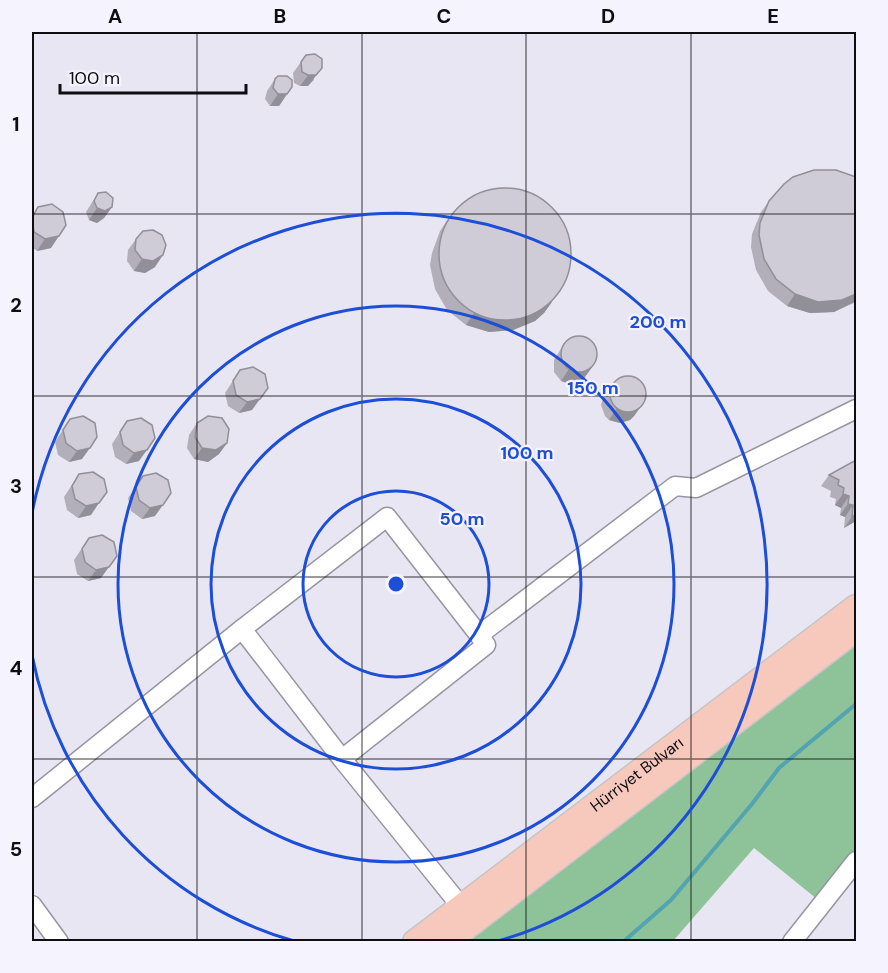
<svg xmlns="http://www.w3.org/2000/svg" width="888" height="973" font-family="'DM Sans',sans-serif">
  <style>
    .forest { fill: #8ec298 }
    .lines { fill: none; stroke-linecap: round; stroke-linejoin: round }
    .stream { stroke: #53a3b1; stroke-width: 4 }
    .minor-casing { stroke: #9795a0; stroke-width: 21 }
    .major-casing { stroke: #c5c5c6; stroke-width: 27 }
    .minor { stroke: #fff; stroke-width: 18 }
    .major { stroke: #f7c8bc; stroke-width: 24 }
    .wall { fill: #b2afba }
    .shaded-wall { fill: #918f97 }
    .building { fill: #cfccd8; stroke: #918f97; stroke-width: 1.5 }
    .grid { fill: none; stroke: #0e0d11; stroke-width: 1.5; stroke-opacity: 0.55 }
    .ring { fill: none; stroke: #1d4ed8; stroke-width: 3 }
    .labels { text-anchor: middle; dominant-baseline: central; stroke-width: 4.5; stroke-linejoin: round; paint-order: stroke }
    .street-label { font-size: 16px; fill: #0e0d11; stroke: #f5f3fe }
    .centre { fill: #1d4ed8; stroke: #f5f3fe; stroke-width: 3 }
    .ring-label { font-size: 18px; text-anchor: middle; font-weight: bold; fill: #1d4ed8; stroke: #f5f3fe; stroke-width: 4.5; stroke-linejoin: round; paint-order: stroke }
    .neatline { fill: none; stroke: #0e0d11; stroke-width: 2 }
    .grid-label { font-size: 20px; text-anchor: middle; font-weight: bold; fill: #0e0d11 }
  </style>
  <rect width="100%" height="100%" fill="#e8e6f2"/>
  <path class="forest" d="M 856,642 L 856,850 L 843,862 L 817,899 L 754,848 L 673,941 L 463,942 Z"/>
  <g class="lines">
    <path class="stream" d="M 623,942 L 671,900 L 752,804 L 779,768 L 856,704"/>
    <defs>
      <g id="minor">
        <path d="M 242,629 L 342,759 L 468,915"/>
        <path d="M 342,759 L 486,645 L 479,635"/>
        <path d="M 32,798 L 242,629 L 387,517 L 479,635 L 675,486 L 696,488 L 856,409"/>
        <path d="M 32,905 L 59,942"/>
        <path d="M 792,942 L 856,861"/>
      </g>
      <g id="major">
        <path id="s1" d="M 415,942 L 856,607"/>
        <path d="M 447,942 L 856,629"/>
      </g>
    </defs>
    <use href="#minor" class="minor-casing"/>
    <use href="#major" class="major-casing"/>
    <use href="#minor" class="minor"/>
    <use href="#major" class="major"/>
  </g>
  <g class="wall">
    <path d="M 306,55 L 314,80 L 308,86 L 300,86 L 294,83 L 293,73 Z"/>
    <path d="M 275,79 L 292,87 L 279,106 L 270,106 L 265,99 L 267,91 Z"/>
    <path d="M 98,193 L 112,207 L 104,218 L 97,223 L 89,220 L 86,212 Z"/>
    <path d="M 769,201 L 856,302 L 834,312 L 810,313 L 787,306 L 768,291 L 756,270 L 751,247 L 752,234 L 761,212 Z"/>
    <path d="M 32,217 L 51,248 L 37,251 L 32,247 Z"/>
    <path d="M 448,219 L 565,283 L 544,313 L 535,321 L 513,330 L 489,332 L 466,325 L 447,310 L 435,289 L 430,265 L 432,253 L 440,231 Z"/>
    <path d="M 136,239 L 155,267 L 145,273 L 134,271 L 127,261 L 128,250 Z"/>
    <path d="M 564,344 L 585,377 L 582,381 L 571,384 L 561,381 L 554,372 L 554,360 Z"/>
    <path d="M 240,370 L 252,410 L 239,413 L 228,406 L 225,393 Z"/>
    <path d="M 612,383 L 642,405 L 634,416 L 630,420 L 620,423 L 609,420 L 605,416 L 601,405 L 604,395 Z"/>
    <path d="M 70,419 L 82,459 L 69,462 L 58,455 L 55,442 Z"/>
    <path d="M 127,421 L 139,461 L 126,464 L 115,457 L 112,444 Z"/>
    <path d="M 197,423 L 227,443 L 219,454 L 208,462 L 194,459 L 187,448 L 189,435 Z"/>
    <path d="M 856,460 L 856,521 L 844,528 L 845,517 L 840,515 L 841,508 L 835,505 L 836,499 L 830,497 L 831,491 L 821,486 L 829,475 Z"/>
    <path d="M 79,474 L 91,515 L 78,518 L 67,510 L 64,497 Z"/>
    <path d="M 143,476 L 155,516 L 142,519 L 131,511 L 128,498 Z"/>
    <path d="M 89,538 L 101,578 L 88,581 L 77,574 L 74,560 Z"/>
  </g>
  <g class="shaded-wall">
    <path d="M 322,68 L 308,86 L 300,86 L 308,75 Z"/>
    <path d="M 278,94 L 287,94 L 279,106 L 270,106 Z"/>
    <path d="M 112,207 L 104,218 L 97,223 L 89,220 L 97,208 Z"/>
    <path d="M 59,236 L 51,248 L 37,251 L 45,239 Z"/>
    <path d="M 163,255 L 155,267 L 145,273 L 134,271 L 142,259 Z"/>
    <path d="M 795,294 L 856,294 L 856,301 L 834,312 L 810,313 L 787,306 Z"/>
    <path d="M 552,302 L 544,313 L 535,321 L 513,330 L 489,332 L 466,325 L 474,313 Z"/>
    <path d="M 593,366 L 585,377 L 582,381 L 571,384 L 561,381 L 569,369 Z"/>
    <path d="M 260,399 L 252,410 L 239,413 L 247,402 Z"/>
    <path d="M 642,405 L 634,416 L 630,420 L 620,423 L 609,420 L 617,408 Z"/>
    <path d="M 227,443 L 219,454 L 208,462 L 194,459 L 202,448 Z"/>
    <path d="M 90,448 L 82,459 L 69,462 L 77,451 Z"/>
    <path d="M 147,450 L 139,461 L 126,464 L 134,453 Z"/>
    <path d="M 843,494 L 849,496 L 841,508 L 835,505 Z"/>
    <path d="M 99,503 L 91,515 L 78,518 L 86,506 Z"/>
    <path d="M 848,504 L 853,505 L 845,517 L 840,515 Z"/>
    <path d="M 163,505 L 155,516 L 142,519 L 150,508 Z"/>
    <path d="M 856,514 L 856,521 L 844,528 L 852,517 Z"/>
    <path d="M 109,567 L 101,578 L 88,581 L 96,570 Z"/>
  </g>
  <g class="building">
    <path d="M 315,54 L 322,59 L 322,68 L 316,75 L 308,75 L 302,72 L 301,62 L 306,55 Z"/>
    <path d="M 278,76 L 287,76 L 292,80 L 292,87 L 287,94 L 278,94 L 273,88 L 275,79 Z"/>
    <path d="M 814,170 L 836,170 L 856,177 L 856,294 L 842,300 L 818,302 L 795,294 L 776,279 L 764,259 L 759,235 L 760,223 L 769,201 L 784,184 L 793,177 Z"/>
    <circle cx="505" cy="254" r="66"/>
    <path d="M 106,192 L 113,198 L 112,207 L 105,211 L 97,208 L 94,201 L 98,193 Z"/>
    <path d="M 52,204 L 63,212 L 66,225 L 59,236 L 45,239 L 34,232 L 32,218 L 38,207 Z"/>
    <path d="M 153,230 L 162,235 L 166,245 L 163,255 L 153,261 L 142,259 L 135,250 L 136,239 L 143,231 Z"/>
    <circle cx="579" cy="354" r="18"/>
    <path d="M 253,367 L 265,374 L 268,388 L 260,399 L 247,402 L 236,395 L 233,381 L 240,370 Z"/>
    <circle cx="628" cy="394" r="18"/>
    <path d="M 83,416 L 95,423 L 97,437 L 90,448 L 77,451 L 66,443 L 63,430 L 70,419 Z"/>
    <path d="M 208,416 L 222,418 L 229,429 L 227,443 L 216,450 L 202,448 L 195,437 L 197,423 Z"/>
    <path d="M 141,418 L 152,425 L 155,438 L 147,450 L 134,453 L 123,445 L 120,432 L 127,421 Z"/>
    <path d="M 856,460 L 856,514 L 852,517 L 853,505 L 848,504 L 849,496 L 843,494 L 844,488 L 838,485 L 839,480 L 829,475 Z"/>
    <path d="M 93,472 L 104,479 L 107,492 L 99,503 L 86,506 L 75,499 L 72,486 L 79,474 Z"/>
    <path d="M 156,473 L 168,480 L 171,493 L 163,505 L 150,508 L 139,500 L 136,487 L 143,476 Z"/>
    <path d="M 102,535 L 114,542 L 117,556 L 109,567 L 96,570 L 85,562 L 82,549 L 89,538 Z"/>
  </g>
  <path class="grid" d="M 197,32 L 197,942M 362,32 L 362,942M 526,32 L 526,942M 691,32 L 691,942M 32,214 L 856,214M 32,396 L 856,396M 32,577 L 856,577M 32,759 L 856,759"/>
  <g class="ring">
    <circle cx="396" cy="584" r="93"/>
    <circle cx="396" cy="584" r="185"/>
    <circle cx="396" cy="584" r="278"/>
    <path d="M294 941A371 371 0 0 1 32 655M32 513A371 371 0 1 1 498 941"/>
  </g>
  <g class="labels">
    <g class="street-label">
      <text stroke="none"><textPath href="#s1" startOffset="278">Hürriyet Bulvarı</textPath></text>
    </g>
  </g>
  <circle cx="396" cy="584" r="9" class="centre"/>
  <g class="ring-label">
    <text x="658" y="328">200 m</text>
    <text x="593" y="394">150 m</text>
    <text x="527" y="459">100 m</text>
    <text x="462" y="525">50 m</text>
  </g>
  <rect width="888" height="973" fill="none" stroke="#f5f3fe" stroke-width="66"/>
  <path d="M60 84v9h186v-9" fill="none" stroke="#0e0d11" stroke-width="3"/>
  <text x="69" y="84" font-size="18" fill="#0e0d11" stroke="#f5f3fe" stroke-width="4.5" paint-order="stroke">100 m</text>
  <rect x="33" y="33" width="822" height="907" class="neatline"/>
  <g class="grid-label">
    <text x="115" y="23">A</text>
    <text x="280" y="23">B</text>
    <text x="444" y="23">C</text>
    <text x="608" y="23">D</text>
    <text x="773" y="23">E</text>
    <text x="16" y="131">1</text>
    <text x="16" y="312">2</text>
    <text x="16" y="493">3</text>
    <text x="16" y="675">4</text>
    <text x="16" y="856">5</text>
  </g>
</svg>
